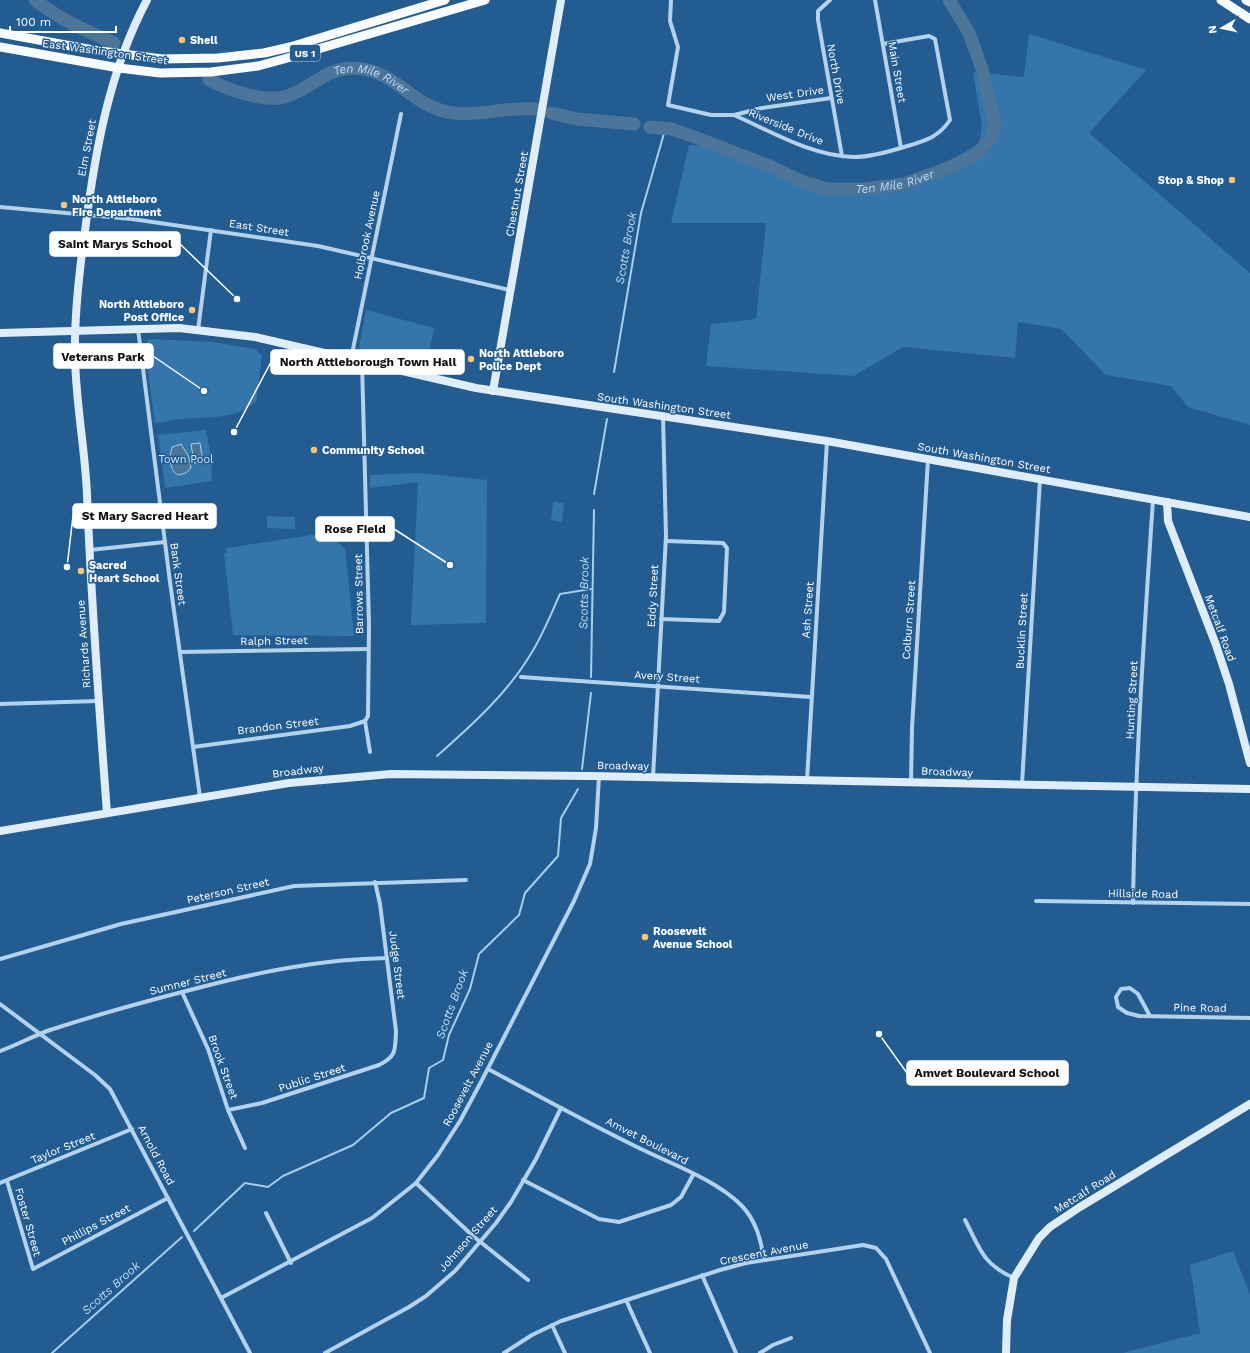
<svg xmlns="http://www.w3.org/2000/svg" width="1250" height="1353" font-family="'Work Sans',sans-serif">
  <style>
    .green { fill: #3475ab }
    .water { fill: #4c7599; stroke: #a8ceed }
    .lines { fill: none; stroke-linecap: round; stroke-linejoin: round }
    .stream { stroke: #a8ceed; stroke-width: 2 }
    .river { stroke: #4c7599; stroke-width: 13 }
    .street { stroke: #b4d2ec; stroke-width: 4 }
    .secondary { stroke: #dfedf9; stroke-width: 8 }
    .primary { stroke: #f9fcff; stroke-width: 9 }
    .poi-dot { fill: #f7c676; stroke: #235c90; stroke-width: 1.5 }
    .labels { text-anchor: middle; dominant-baseline: central; stroke-width: 3; stroke-linejoin: round; paint-order: stroke }
    .shield { fill: #235c90; stroke: #bdcede; stroke-width: 1 }
    .shield-label { font-size: 10px; font-weight: bold; fill: #fff }
    .poi-label { font-size: 11px; font-weight: bold; fill: #fff; stroke: #235c90; text-anchor: start }
    .street-label { font-size: 11px; fill: #fff; stroke: #235c90 }
    .park-label { font-size: 11px; fill: #d9eaf9; stroke: #235c90 }
    .water-label { font-size: 12px; font-style: italic; fill: #c0dcf3; stroke: #235c90 }
    .leader { fill: none; stroke: #fff; stroke-width: 1.5 }
    .callout-dot { fill: #fff; stroke: #235c90; stroke-width: 1.5 }
    .callout { fill: #fff; stroke: #fff; stroke-width: 1.5 }
    .callout-label { font-size: 12px; text-anchor: middle; font-weight: bold; fill: #111 }
  </style>
  <rect width="100%" height="100%" fill="#235c90"/>
  <g class="green">
    <path d="M 1029,34 L 1146,70 L 1089,133 L 1250,273 L 1250,425 L 1188,407 L 1171,386 L 1106,375 L 1061,329 L 1018,322 L 1015,358 L 903,347 L 854,376 L 706,366 L 711,324 L 756,319 L 766,223 L 671,223 L 689,145 L 718,147 L 772,163 L 822,184 L 893,183 L 941,166 L 979,143 L 982,126 L 973,72 L 1024,77 Z"/>
    <path d="M 366,310 L 434,328 L 426,369 L 360,352 L 359,348 Z"/>
    <path d="M 149,339 L 214,342 L 255,349 L 262,355 L 256,402 C 232,421 210,416 182,419 C 173,419 164,423 155,423 L 144,345 Z"/>
    <path d="M 206,430 L 211,458 L 212,481 L 165,488 L 158,435 Z"/>
    <path d="M 419,473 L 487,480 L 486,623 L 411,625 L 418,482 L 370,488 L 370,475 Z"/>
    <path d="M 553,502 L 564,503 L 562,522 L 551,520 Z"/>
    <path d="M 267,516 L 295,517 L 295,529 L 267,528 Z"/>
    <path d="M 325,533 L 345,548 L 354,636 L 233,635 L 224,553 L 227,553 L 226,548 Z"/>
    <path d="M 1233,1251 L 1250,1295 L 1250,1353 L 1123,1353 L 1200,1333 L 1190,1265 Z"/>
  </g>
  <g class="water">
    <path d="M 200,443 L 203,462 L 194,463 L 191,444 Z"/>
    <path d="M 181,444 L 189,457 L 191,468 L 186,473 L 178,475 C 168,469 170,456 172,447 Z"/>
  </g>
  <g class="lines">
    <g class="stream">
      <path d="M 614,372 L 641,213 L 665,130"/>
      <path d="M 594,494 L 607,419"/>
      <path d="M 591,677 L 594,510"/>
      <path d="M 437,756 C 472,725 508,693 532,652 C 543,634 551,614 560,594 L 591,589"/>
      <path d="M 582,769 L 591,693"/>
      <path d="M 194,1231 L 245,1183 L 268,1187 L 283,1176 L 353,1145 L 391,1113 L 424,1098 L 429,1068 L 443,1060 L 449,1035 L 470,989 L 479,954 L 519,915 L 525,893 L 558,856 L 561,818 L 578,789"/>
      <path d="M 52,1353 L 182,1237"/>
    </g>
    <g class="river">
      <path d="M 35,0 C 61,20 84,30 114,43"/>
      <path id="s1" d="M 209,80 C 229,90 268,105 290,95 C 309,88 324,72 344,69 C 389,63 405,99 440,110 C 471,120 503,106 536,109"/>
      <path d="M 551,113 L 577,119 L 634,124"/>
      <path id="s2" d="M 650,127 L 672,129 L 697,138 L 772,167 L 801,181 L 827,189 L 864,189 L 904,184 L 943,170 L 975,156 L 991,138 L 995,124 L 983,72 L 969,33 L 949,0"/>
    </g>
    <g class="street">
      <path d="M 671,0 L 670,21 L 678,47 L 668,105 L 711,115 L 734,115 L 762,108 L 831,98"/>
      <path d="M 830,0 L 818,11 L 818,20 L 842,156"/>
      <path d="M 875,0 L 901,148"/>
      <path d="M 734,115 C 770,131 814,157 854,157 C 871,157 888,152 904,147 C 924,141 938,138 950,120 L 935,39 L 929,36 L 883,44"/>
      <path d="M 0,207 L 132,219 L 318,246 L 510,290"/>
      <path d="M 138,329 L 170,582 L 200,797"/>
      <path d="M 198,330 L 211,230"/>
      <path d="M 351,359 L 401,114"/>
      <path d="M 362,363 L 369,625 L 368,716 L 365,721 L 370,752"/>
      <path d="M 90,550 L 165,542"/>
      <path d="M 661,619 L 719,621 L 724,612 L 727,548 L 723,543 L 666,541"/>
      <path d="M 180,652 L 368,649"/>
      <path d="M 521,677 L 811,697"/>
      <path d="M 0,704 L 98,701"/>
      <path d="M 193,747 L 350,726 L 365,721"/>
      <path d="M 653,777 L 666,536 L 663,416"/>
      <path d="M 807,780 L 827,441"/>
      <path d="M 911,782 L 912,728 L 928,459"/>
      <path d="M 1022,784 L 1040,479"/>
      <path d="M 1036,901 L 1250,904"/>
      <path d="M 1133,903 C 1135,768 1144,634 1153,500"/>
      <path d="M 0,959 L 121,924 L 294,886 L 466,880"/>
      <path d="M 182,992 L 208,1049 L 228,1110 L 245,1148"/>
      <path d="M 0,1004 L 95,1075 L 110,1089 L 250,1353"/>
      <path d="M 1150,1016 L 1138,994 L 1130,988 L 1121,989 L 1116,997 L 1118,1007 L 1127,1013 L 1139,1016 L 1250,1018"/>
      <path d="M 0,1051 C 17,1045 33,1036 50,1030 C 96,1015 143,1002 190,990 C 254,973 320,959 387,958"/>
      <path d="M 488,1069 C 539,1096 589,1124 641,1149 C 672,1164 716,1180 741,1205 C 756,1220 761,1240 764,1260"/>
      <path d="M 228,1110 L 262,1103 L 379,1065 C 397,1056 395,1050 396,1031 L 380,904 L 375,882"/>
      <path d="M 523,1180 L 599,1219 L 619,1222 L 671,1205 L 681,1197 L 693,1175"/>
      <path d="M 7,1181 L 33,1269 L 168,1198"/>
      <path d="M 0,1183 L 132,1129"/>
      <path d="M 416,1183 L 473,1236 L 528,1280"/>
      <path d="M 266,1213 L 291,1263"/>
      <path d="M 965,1220 C 980,1248 982,1264 1014,1278"/>
      <path d="M 702,1275 L 736,1353"/>
      <path d="M 221,1298 L 372,1218 L 416,1183 L 438,1155 L 460,1121 L 481,1082 L 574,901 L 590,864 L 596,828 L 599,776"/>
      <path d="M 626,1300 L 650,1353"/>
      <path d="M 552,1325 L 565,1353"/>
      <path d="M 325,1353 L 409,1307 L 426,1296 L 455,1271 L 496,1223 L 511,1202 L 536,1159 L 561,1108"/>
      <path d="M 504,1353 L 532,1335 L 561,1321 L 720,1270 L 746,1263 L 863,1245 L 876,1248 L 886,1259 L 930,1353"/>
      <path d="M 760,1353 L 773,1345 L 791,1338"/>
    </g>
    <g class="secondary">
      <path d="M 0,333 L 179,328 L 255,337 L 476,388 L 827,441 L 1250,517"/>
      <path d="M 493,391 L 561,0"/>
      <path d="M 1167,502 L 1168,521 L 1216,645 L 1229,684 L 1250,763"/>
      <path d="M 107,813 C 99,707 91,601 87,494 C 85,449 76,404 75,358 C 74,316 79,273 85,231 C 95,152 109,71 147,0"/>
      <path d="M 0,831 L 289,783 L 391,774 L 592,776 L 1250,789"/>
      <path d="M 1006,1353 L 1007,1320 L 1014,1278 L 1039,1238 L 1050,1227 L 1080,1207 L 1250,1104"/>
    </g>
    <g class="primary">
      <path d="M 1221,0 L 1250,19"/>
      <path d="M 1246,0 L 1250,2"/>
      <path d="M 0,33 L 93,50 L 162,59 L 218,58 L 264,53 L 290,47 L 445,0"/>
      <path d="M 0,47 L 119,68 L 160,73 L 211,72 L 258,66 L 284,59 L 485,0"/>
    </g>
  </g>
  <g class="poi-dot">
    <circle cx="182" cy="40" r="4"/>
    <circle cx="1232" cy="180" r="4"/>
    <circle cx="64" cy="205" r="4"/>
    <circle cx="192" cy="310" r="4"/>
    <circle cx="471" cy="359" r="4"/>
    <circle cx="314" cy="450" r="4"/>
    <circle cx="81" cy="571" r="4"/>
    <circle cx="645" cy="937" r="4"/>
  </g>
  <g class="labels">
    <rect class="shield" x="290" y="45" width="30" height="16" rx="3"/>
    <g class="shield-label">
      <text x="305" y="53">US 1</text>
    </g>
    <g class="poi-label">
      <text x="190" y="40">Shell</text>
      <text x="1224" y="180" text-anchor="end">Stop &amp; Shop</text>
      <text x="72" y="199">North Attleboro<tspan x="72" dy="13">Fire Department</tspan></text>
      <text x="184" y="304" text-anchor="end">North Attleboro<tspan x="184" dy="13">Post Office</tspan></text>
      <text x="479" y="353">North Attleboro<tspan x="479" dy="13">Police Dept</tspan></text>
      <text x="322" y="450">Community School</text>
      <text x="89" y="565">Sacred<tspan x="89" dy="13">Heart School</tspan></text>
      <text x="653" y="931">Roosevelt<tspan x="653" dy="13">Avenue School</tspan></text>
    </g>
    <g class="street-label">
      <text transform="translate(105 52) rotate(8)">East Washington Street</text>
      <text transform="translate(897 72) rotate(80)">Main Street</text>
      <text transform="translate(836 74) rotate(80)">North Drive</text>
      <text transform="translate(795 94) rotate(-8)">West Drive</text>
      <text transform="translate(786 127) rotate(22)">Riverside Drive</text>
      <text transform="translate(87 148) rotate(-79)">Elm Street</text>
      <text transform="translate(517 194) rotate(-80)">Chestnut Street</text>
      <text transform="translate(259 228) rotate(9)">East Street</text>
      <text transform="translate(367 235) rotate(-78)">Holbrook Avenue</text>
      <text transform="translate(664 406) rotate(8)">South Washington Street</text>
      <text transform="translate(984 458) rotate(10)">South Washington Street</text>
      <text transform="translate(178 574) rotate(82)">Bank Street</text>
      <text transform="translate(359 594) rotate(-91)">Barrows Street</text>
      <text transform="translate(653 596) rotate(-87)">Eddy Street</text>
      <text transform="translate(808 610) rotate(-86)">Ash Street</text>
      <text transform="translate(909 620) rotate(-86)">Colburn Street</text>
      <text transform="translate(1220 628) rotate(70)">Metcalf Road</text>
      <text transform="translate(1022 631) rotate(-87)">Bucklin Street</text>
      <text transform="translate(274 641) rotate(-1)">Ralph Street</text>
      <text transform="translate(84 644) rotate(-94)">Richards Avenue</text>
      <text transform="translate(667 677) rotate(4)">Avery Street</text>
      <text transform="translate(1132 700) rotate(-87)">Hunting Street</text>
      <text transform="translate(278 726) rotate(-7)">Brandon Street</text>
      <text transform="translate(623 766) rotate(1)">Broadway</text>
      <text transform="translate(298 771) rotate(-7)">Broadway</text>
      <text transform="translate(947 772) rotate(2)">Broadway</text>
      <text transform="translate(228 891) rotate(-13)">Peterson Street</text>
      <text transform="translate(1143 894) rotate(1)">Hillside Road</text>
      <text transform="translate(397 965) rotate(83)">Judge Street</text>
      <text transform="translate(188 982) rotate(-14)">Sumner Street</text>
      <text transform="translate(1200 1008) rotate(1)">Pine Road</text>
      <text transform="translate(223 1067) rotate(70)">Brook Street</text>
      <text transform="translate(312 1078) rotate(-18)">Public Street</text>
      <text transform="translate(468 1084) rotate(-62)">Roosevelt Avenue</text>
      <text transform="translate(647 1141) rotate(27)">Amvet Boulevard</text>
      <text transform="translate(63 1148) rotate(-22)">Taylor Street</text>
      <text transform="translate(156 1155) rotate(62)">Arnold Road</text>
      <text transform="translate(1085 1192) rotate(-32)">Metcalf Road</text>
      <text transform="translate(28 1222) rotate(74)">Foster Street</text>
      <text transform="translate(96 1225) rotate(-28)">Phillips Street</text>
      <text transform="translate(468 1239) rotate(-49)">Johnson Street</text>
      <text transform="translate(764 1253) rotate(-11)">Crescent Avenue</text>
    </g>
    <g class="park-label">
      <text x="186" y="459">Town Pool</text>
    </g>
    <g class="water-label">
      <text stroke="none"><textPath href="#s1" startOffset="174">Ten Mile River</textPath></text>
      <text stroke="none"><textPath href="#s2" startOffset="257">Ten Mile River</textPath></text>
      <text transform="translate(626 248) rotate(-80)">Scotts Brook</text>
      <text transform="translate(584 593) rotate(-89)">Scotts Brook</text>
      <text transform="translate(452 1004) rotate(-70)">Scotts Brook</text>
      <text transform="translate(111 1288) rotate(-42)">Scotts Brook</text>
    </g>
  </g>
  <path class="leader" d="M237 299L180 244M204 391L153 356M234 432L271 362M67 567L73 516M450 565L394 529M879 1034L907 1073"/>
  <g class="callout-dot">
    <circle cx="237" cy="299" r="4"/>
    <circle cx="204" cy="391" r="4"/>
    <circle cx="234" cy="432" r="4"/>
    <circle cx="67" cy="567" r="4"/>
    <circle cx="450" cy="565" r="4"/>
    <circle cx="879" cy="1034" r="4"/>
  </g>
  <g class="callout">
    <rect x="50" y="232" width="130" height="24" rx="4"/>
    <rect x="54" y="344" width="99" height="24" rx="4"/>
    <rect x="271" y="350" width="193" height="24" rx="4"/>
    <rect x="73" y="504" width="143" height="24" rx="4"/>
    <rect x="316" y="517" width="78" height="24" rx="4"/>
    <rect x="907" y="1061" width="161" height="24" rx="4"/>
  </g>
  <g class="callout-label">
    <text x="115" y="248">Saint Marys School</text>
    <text x="103" y="361">Veterans Park</text>
    <text x="368" y="366">North Attleborough Town Hall</text>
    <text x="145" y="520">St Mary Sacred Heart</text>
    <text x="355" y="533">Rose Field</text>
    <text x="987" y="1077">Amvet Boulevard School</text>
  </g>
  <g transform="translate(1222 28) rotate(261)" stroke="#235c90" stroke-width="3" paint-order="stroke">
  <path d="M0-3L7 15L0 10L-7 15Z" fill="#ffffff"/>
  <text y="-6" font-size="11" font-weight="bold" text-anchor="middle" fill="#ffffff">N</text>
  </g>
  <path d="M10 26v6h106v-6" fill="none" stroke="#ffffff" stroke-width="2"/>
  <text x="16" y="26" font-size="12" fill="#ffffff" stroke="#235c90" stroke-width="3" paint-order="stroke">100 m</text>
</svg>
